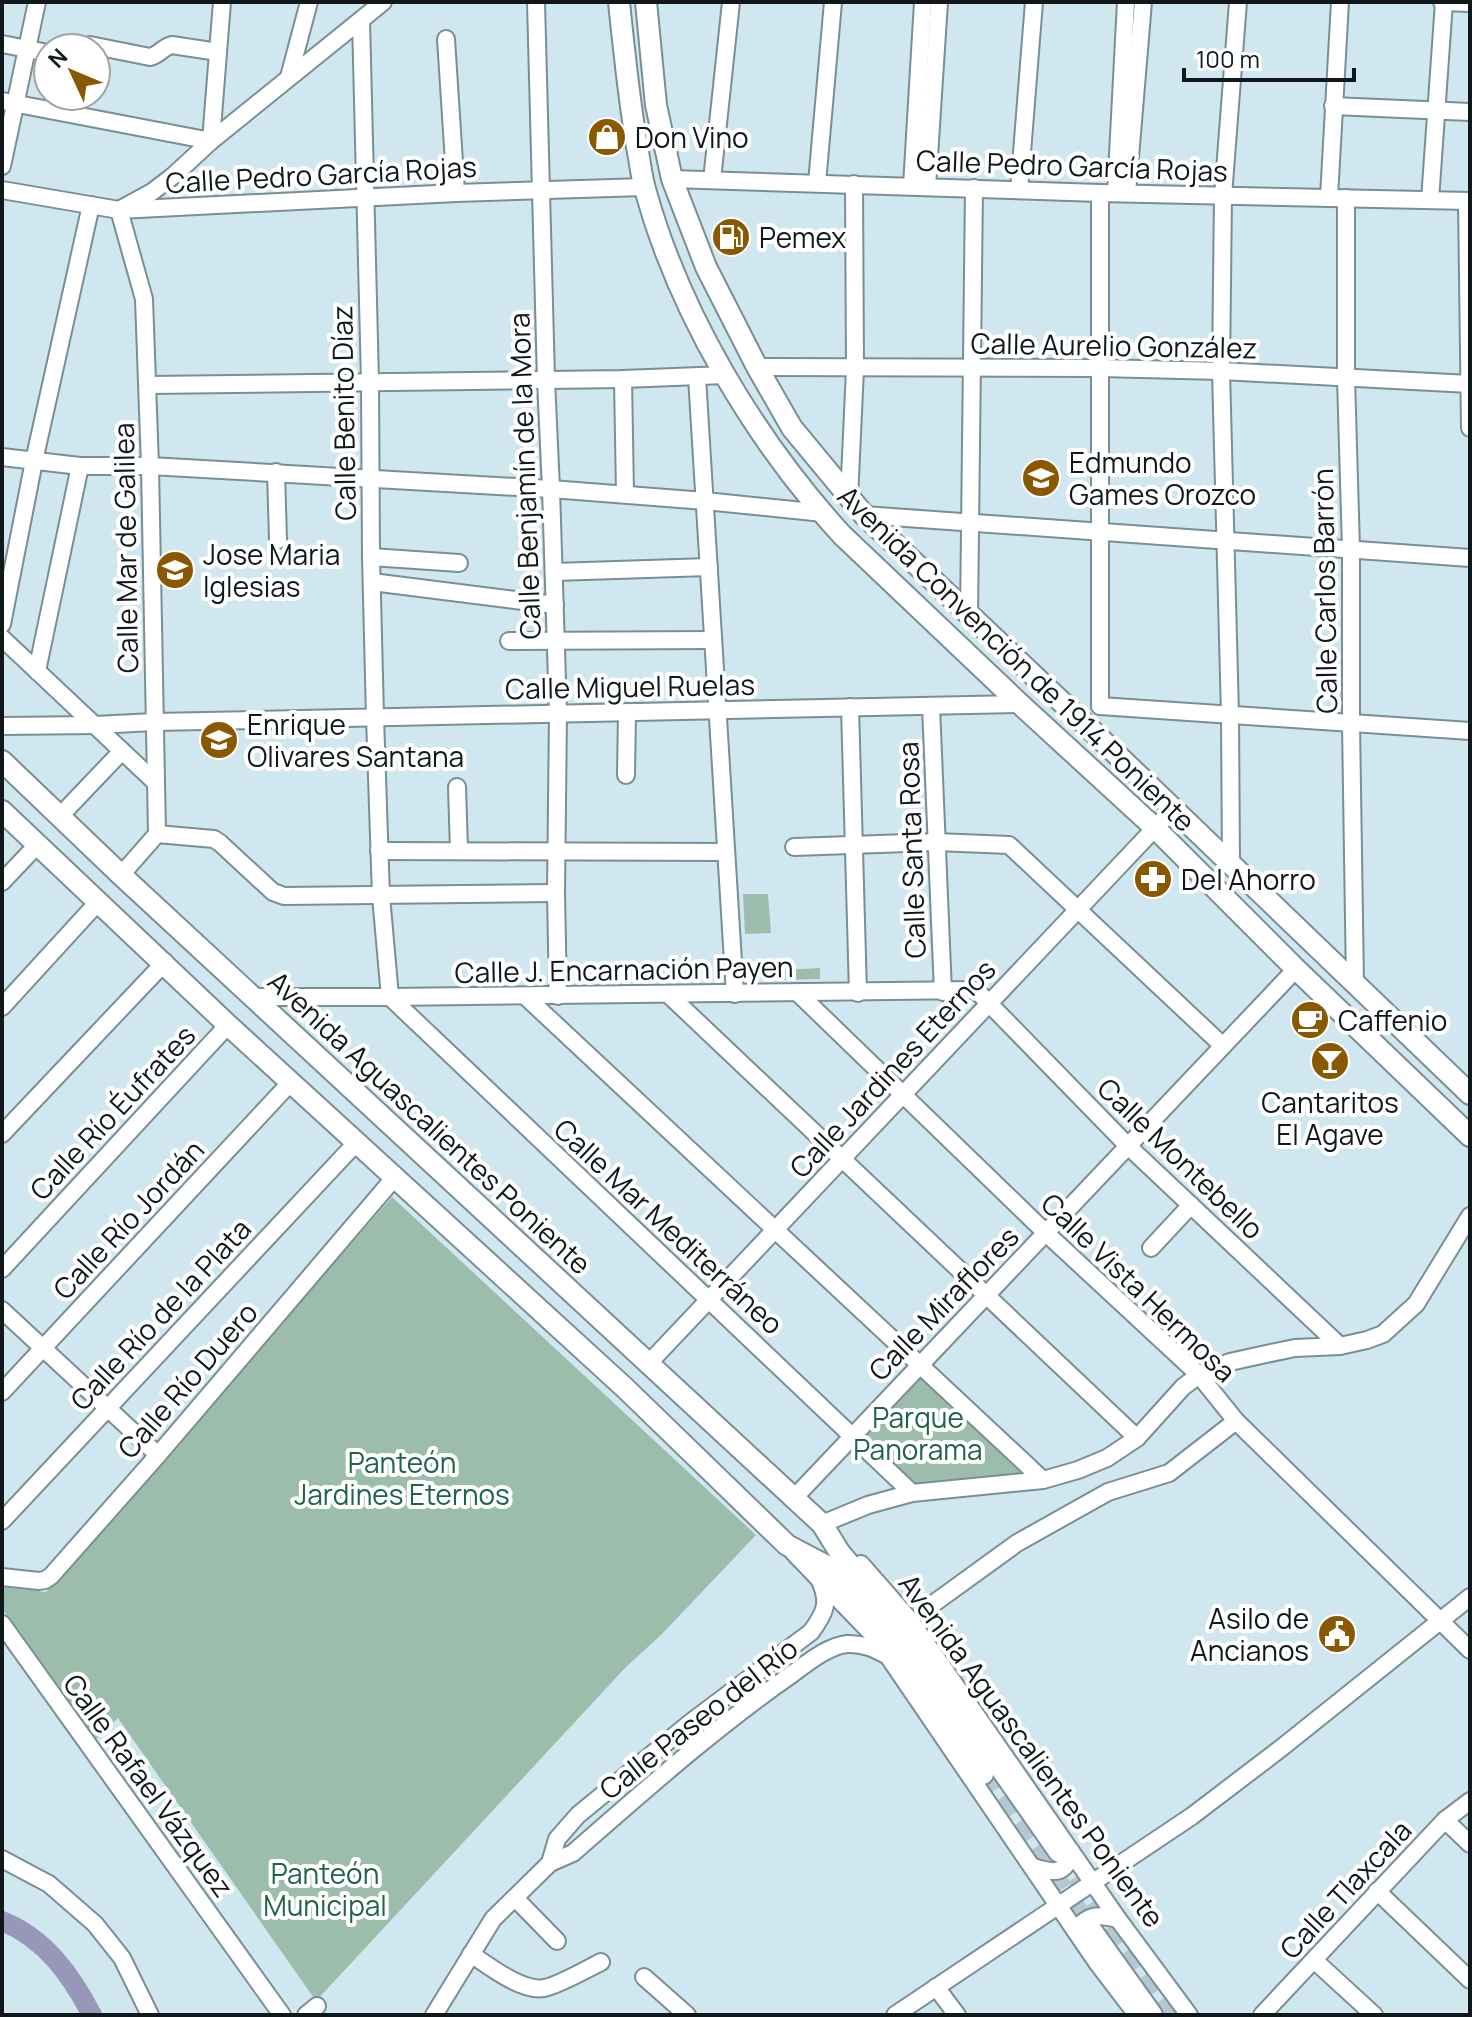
<svg xmlns="http://www.w3.org/2000/svg" width="1472" height="2017" font-family="Manrope,sans-serif">
  <style>
    .green { fill: #9cbdac }
    .lines { fill: none; stroke-linecap: round; stroke-linejoin: round }
    .river { stroke: #9797ba; stroke-width: 20 }
    .major-tunnel { stroke: #b3c8d0; stroke-width: 20; stroke-dasharray: 20 10; stroke-linecap: butt }
    .minor-casing { stroke: #798e96; stroke-width: 20 }
    .major-casing { stroke: #798e96; stroke-width: 24 }
    .minor { stroke: #fff; stroke-width: 16 }
    .major { stroke: #fff; stroke-width: 20 }
    .labels { text-anchor: middle; dominant-baseline: central; stroke-width: 8; stroke-linejoin: round; paint-order: stroke }
    .poi-label { font-size: 28px; fill: #10181c; stroke: #fff; text-anchor: start }
    .street-label { font-size: 28px; fill: #10181c; stroke: #fff }
    .park-label { font-size: 28px; fill: #1f6348; stroke: #fff }
  </style>
  <rect width="100%" height="100%" fill="#d0e7f0"/>
  <g class="green">
    <path d="M 743,894 L 768,894 L 771,933 L 745,934 Z"/>
    <path d="M 820,968 L 820,979 L 764,980 L 764,971 Z"/>
    <path d="M 392,1197 L 756,1535 L 662,1634 L 625,1668 L 316,2001 L 118,1718 L 95,1740 L 2,1609 L 2,1587 L 46,1592 Z"/>
    <path d="M 918,1374 L 1025,1477 L 914,1487 L 859,1433 Z"/>
  </g>
  <g class="lines">
    <path class="river" d="M 2,1921 C 45,1938 71,1975 92,2015"/>
    <g class="major-tunnel">
      <path d="M 983,1774 L 1092,1931"/>
      <path d="M 1059,1852 L 1174,2015"/>
    </g>
    <defs>
      <g id="minor">
        <path d="M 536,2 L 546,380 L 551,489 L 558,713 L 556,893 L 558,996"/>
        <path d="M 1442,2 L 1470,3"/>
        <path d="M 361,20 L 370,382 L 371,557 L 375,717 L 381,896 L 390,997 L 912,1493"/>
        <path d="M 446,39 L 456,193"/>
        <path d="M 2,44 L 48,53"/>
        <path d="M 90,45 L 150,57 C 159,55 163,47 172,45 L 218,52"/>
        <path d="M 289,77 L 309,2"/>
        <path d="M 2,101 L 211,141 L 222,2"/>
        <path d="M 1333,106 L 1470,112"/>
        <path d="M 2,166 L 37,2"/>
        <path d="M 672,179 L 1100,193 L 1470,201"/>
        <path d="M 712,180 L 731,2"/>
        <path d="M 817,183 L 833,2"/>
        <path d="M 912,186 L 923,2"/>
        <path d="M 927,187 L 939,2"/>
        <path d="M 2,190 L 119,210 L 456,193 L 644,187"/>
        <path d="M 1019,190 L 1034,2"/>
        <path d="M 1116,193 L 1126,2"/>
        <path d="M 1127,193 L 1143,2"/>
        <path d="M 1329,197 L 1340,2"/>
        <path d="M 1346,198 L 1346,378 L 1351,549 L 1351,723 L 1355,984"/>
        <path d="M 1430,200 L 1444,2"/>
        <path d="M 1467,201 L 1470,428"/>
        <path d="M 757,367 L 1100,368 L 1221,371 L 1470,384"/>
        <path d="M 697,377 L 735,994"/>
        <path d="M 623,379 L 625,494"/>
        <path d="M 148,385 L 623,379 L 725,375"/>
        <path d="M 2,457 L 80,466 L 150,466 L 551,489 L 705,501 L 823,513"/>
        <path d="M 276,472 L 278,540"/>
        <path d="M 849,499 L 855,369 L 854,184"/>
        <path d="M 864,515 L 1470,558"/>
        <path d="M 371,557 L 459,563"/>
        <path d="M 554,572 L 709,567"/>
        <path d="M 372,582 L 555,605"/>
        <path d="M 969,616 L 974,188"/>
        <path d="M 2,624 L 34,461 L 91,205"/>
        <path d="M 2,638 L 155,782"/>
        <path d="M 509,641 L 713,640"/>
        <path d="M 37,671 L 80,466"/>
        <path d="M 931,706 L 943,992"/>
        <path d="M 1100,706 L 1100,193"/>
        <path d="M 1100,706 L 1470,731"/>
        <path d="M 850,707 L 858,993"/>
        <path d="M 2,726 L 95,725 L 154,722 L 1020,704"/>
        <path d="M 626,775 L 627,712"/>
        <path d="M 457,787 L 459,851"/>
        <path d="M 60,816 L 122,751"/>
        <path d="M 157,834 L 214,839 L 220,843 L 273,892 L 284,896 L 556,893"/>
        <path d="M 794,847 L 936,842 L 1009,845 L 1223,1046"/>
        <path d="M 379,851 L 726,852"/>
        <path d="M 1231,866 L 1230,715 L 1221,371 L 1223,196 L 1238,2"/>
        <path d="M 121,875 L 157,834 L 150,466 L 144,299 L 119,210 L 152,192 L 173,176 L 211,141 L 383,2"/>
        <path d="M 2,882 L 38,844"/>
        <path d="M 799,994 L 1046,1233 L 1199,1375 L 1236,1421 L 1470,1650"/>
        <path d="M 669,995 L 1137,1438"/>
        <path d="M 525,996 L 1043,1480"/>
        <path d="M 254,997 L 390,997 L 976,990 L 1128,1146 L 1340,1346"/>
        <path d="M 2,1007 L 99,901"/>
        <path d="M 2,1134 L 165,962"/>
        <path d="M 1151,1248 L 1191,1205"/>
        <path d="M 2,1269 L 228,1025"/>
        <path d="M 2,1310 L 158,1455"/>
        <path d="M 649,1363 L 1173,809"/>
        <path d="M 2,1392 L 291,1082"/>
        <path d="M 794,1498 L 1296,969"/>
        <path d="M 2,1521 L 356,1143"/>
        <path d="M 827,1530 L 822,1524 L 868,1505 L 912,1493 L 1043,1480 L 1078,1470 L 1107,1458 L 1137,1438 L 1183,1387 L 1199,1375 L 1230,1362 L 1266,1354 L 1295,1348 L 1340,1346 L 1367,1340 L 1383,1334 L 1416,1304 L 1470,1216"/>
        <path d="M 793,1552 L 875,1637 L 1098,1964 L 1137,2015"/>
        <path d="M 861,1564 L 910,1620 L 1118,1919 L 1189,2015"/>
        <path d="M 2,1577 L 39,1581 L 45,1580 L 51,1576 L 158,1455 L 395,1177"/>
        <path d="M 926,1609 L 1017,1543 L 1108,1492 L 1169,1473 L 1236,1421"/>
        <path d="M 2,1624 L 282,2015"/>
        <path d="M 1445,1820 L 1470,1844"/>
        <path d="M 2,1859 L 49,1884 L 95,1924 L 122,1958 L 150,2015"/>
        <path d="M 550,1863 L 557,1839 L 578,1815 L 690,1723 L 811,1632 C 825,1613 830,1603 820,1581"/>
        <path d="M 1033,1867 C 1052,1873 1067,1876 1071,1851"/>
        <path d="M 1377,1891 L 1470,1980"/>
        <path d="M 515,1898 L 557,1941"/>
        <path d="M 1075,1930 C 1089,1914 1098,1914 1118,1919"/>
        <path d="M 471,1954 C 489,1966 522,1992 544,1988 C 557,1986 587,1969 601,1962"/>
        <path d="M 1314,1960 L 1374,2015"/>
        <path d="M 644,1977 L 687,2015"/>
        <path d="M 936,1987 L 957,2015"/>
        <path d="M 306,2015 L 317,2006"/>
        <path d="M 434,2015 L 493,1919 L 550,1863 L 573,1853 C 643,1792 712,1730 788,1677 C 805,1665 827,1646 847,1644 C 863,1643 875,1649 888,1656"/>
        <path d="M 895,2015 L 1192,1816 L 1280,1749 L 1470,1597"/>
        <path d="M 1262,2015 L 1445,1820 L 1470,1801"/>
      </g>
      <g id="major">
        <path d="M 619,2 C 624,51 629,99 637,147 C 640,161 641,175 645,189 C 679,313 755,440 842,535 L 1020,704 L 1155,828 L 1296,969 L 1470,1136"/>
        <path d="M 646,2 L 656,105 L 672,179 L 706,267 L 757,367 L 792,428 L 864,515 L 1084,723 L 1470,1094"/>
        <path d="M 2,761 L 121,875 L 822,1524 L 840,1553 L 902,1627 L 1059,1852"/>
        <path d="M 2,811 L 228,1025 L 625,1388 L 787,1545 L 827,1566 L 863,1605 L 901,1652 L 983,1774"/>
        <path d="M 1092,1931 L 1152,2015"/>
      </g>
    </defs>
    <use href="#minor" class="minor-casing"/>
    <use href="#major" class="major-casing"/>
    <use href="#minor" class="minor"/>
    <use href="#major" class="major"/>
  </g>
  <defs>
    <symbol id="shop-disc" viewBox="-11 -11 22 22"><circle r="9.5" fill="#8a5801" stroke="#fff"/><path d="M-5-2.5h2.3a2.7 3.5 0 0 1 5.4 0H5L5.5 6h-11ZM-1.5-2.5h3a1.5 2.3 0 0 0-3 0Z" fill="#fff"/></symbol>
    <symbol id="fuel-disc" viewBox="-11 -11 22 22"><circle r="9.5" fill="#8a5801" stroke="#fff"/><path d="M-5.5-6h7V0h2V4h1.3V-2.5L3-4.5l.8-.8L6-3V5H2.5V1h-1V6h-7ZM-4.2-4.7v3.2H.2V-4.7Z" fill="#fff"/></symbol>
    <symbol id="school-disc" viewBox="-11 -11 22 22"><circle r="9.5" fill="#8a5801" stroke="#fff"/><path d="M0-5L7-2L0 1L-7-2ZM-4 1L0 2.5L4 1V4Q0 6-4 4Z" fill="#fff"/></symbol>
    <symbol id="pharmacy-disc" viewBox="-11 -11 22 22"><circle r="9.5" fill="#8a5801" stroke="#fff"/><path d="M-2-6h4v4h4v4h-4v4h-4v-4h-4v-4h4Z" fill="#fff"/></symbol>
    <symbol id="cafe-disc" viewBox="-11 -11 22 22"><circle r="9.5" fill="#8a5801" stroke="#fff"/><path d="M-5.5-4.5H6V0H3Q3 3.5 0 3.5H-2.5Q-5.5 3.5-5.5 0ZM3-3.2v2h1.7v-2ZM-6 4.5H4V6H-6Z" fill="#fff"/></symbol>
    <symbol id="bar-disc" viewBox="-11 -11 22 22"><circle r="9.5" fill="#8a5801" stroke="#fff"/><path d="M-6-5H6L.8 .8V4.5H3.5V6h-7V4.5H-.8V.8Z" fill="#fff"/></symbol>
    <symbol id="civic-disc" viewBox="-11 -11 22 22"><circle r="9.5" fill="#8a5801" stroke="#fff"/><path d="M-.6-6.5H3V-4.5H.6V-3L4-1V1h2V6H-6V1h2V-1L-.6-3ZM-1.2 2.5V6h2.4V2.5Z" fill="#fff"/></symbol>
  </defs>
  <g fill-rule="evenodd">
    <use href="#shop-disc" x="585" y="115" width="44" height="44"/>
    <use href="#fuel-disc" x="709" y="215" width="44" height="44"/>
    <use href="#school-disc" x="1019" y="456" width="44" height="44"/>
    <use href="#school-disc" x="153" y="548" width="44" height="44"/>
    <use href="#school-disc" x="197" y="718" width="44" height="44"/>
    <use href="#pharmacy-disc" x="1131" y="857" width="44" height="44"/>
    <use href="#cafe-disc" x="1288" y="998" width="44" height="44"/>
    <use href="#bar-disc" x="1308" y="1039" width="44" height="44"/>
    <use href="#civic-disc" x="1315" y="1612" width="44" height="44"/>
  </g>
  <g class="labels">
    <g class="poi-label">
      <text x="635" y="137">Don Vino</text>
      <text x="759" y="237">Pemex</text>
      <text x="1069" y="462">Edmundo<tspan x="1069" dy="32">Games Orozco</tspan></text>
      <text x="203" y="554">Jose Maria<tspan x="203" dy="32">Iglesias</tspan></text>
      <text x="247" y="724">Enrique<tspan x="247" dy="32">Olivares Santana</tspan></text>
      <text x="1181" y="879">Del Ahorro</text>
      <text x="1338" y="1020">Caffenio</text>
      <text x="1330" y="1102" text-anchor="middle">Cantaritos<tspan x="1330" dy="32">El Agave</tspan></text>
      <text x="1309" y="1618" text-anchor="end">Asilo de<tspan x="1309" dy="32">Ancianos</tspan></text>
    </g>
    <g class="street-label">
      <text transform="translate(1072 165) rotate(2)">Calle Pedro García Rojas</text>
      <text transform="translate(321 174) rotate(-3)">Calle Pedro García Rojas</text>
      <text transform="translate(1114 345) rotate(1)">Calle Aurelio González</text>
      <text transform="translate(343 413) rotate(-91)">Calle Benito Díaz</text>
      <text transform="translate(524 476) rotate(-92)">Calle Benjamín de la Mora</text>
      <text transform="translate(125 548) rotate(-91)">Calle Mar de Galilea</text>
      <text transform="translate(1324 591) rotate(-91)">Calle Carlos Barrón</text>
      <text transform="translate(1017 658) rotate(44)">Avenida Convención de 1914 Poniente</text>
      <text transform="translate(630 686) rotate(-1)">Calle Miguel Ruelas</text>
      <text transform="translate(911 850) rotate(-92)">Calle Santa Rosa</text>
      <text transform="translate(624 969) rotate(-1)">Calle J. Encarnación Payen</text>
      <text transform="translate(892 1068) rotate(-47)">Calle Jardines Eternos</text>
      <text transform="translate(112 1112) rotate(-47)">Calle Río Éufrates</text>
      <text transform="translate(430 1122) rotate(43)">Avenida Aguascalientes Poniente</text>
      <text transform="translate(1181 1158) rotate(44)">Calle Montebello</text>
      <text transform="translate(128 1219) rotate(-47)">Calle Río Jordán</text>
      <text transform="translate(669 1226) rotate(43)">Calle Mar Mediterráneo</text>
      <text transform="translate(1139 1287) rotate(44)">Calle Vista Hermosa</text>
      <text transform="translate(943 1303) rotate(-46)">Calle Miraflores</text>
      <text transform="translate(160 1314) rotate(-47)">Calle Río de la Plata</text>
      <text transform="translate(187 1380) rotate(-49)">Calle Río Duero</text>
      <text transform="translate(698 1718) rotate(-38)">Calle Paseo del Río</text>
      <text transform="translate(1032 1750) rotate(54)">Avenida Aguascalientes Poniente</text>
      <text transform="translate(149 1785) rotate(54)">Calle Rafael Vázquez</text>
      <text transform="translate(1345 1889) rotate(-47)">Calle Tlaxcala</text>
    </g>
    <g class="park-label">
      <text x="918" y="1417">Parque<tspan x="918" dy="32">Panorama</tspan></text>
      <text x="402" y="1462">Panteón<tspan x="402" dy="32">Jardines Eternos</tspan></text>
      <text x="325" y="1873">Panteón<tspan x="325" dy="32">Municipal</tspan></text>
    </g>
  </g>
  <rect width="1472" height="2017" fill="none" stroke="#10181c" stroke-width="8"/>
  <g transform="translate(72 72) rotate(314)"><circle r="38" fill="#ffffff" stroke="#9fa3a4" stroke-width="2"/>
  <path d="M0-6L14 30L0 20L-14 30Z" fill="#8a5801"/>
  <text y="-12" font-size="22" font-weight="bold" text-anchor="middle" fill="#10181c">N</text>
  </g>
  <path d="M1184 68v12h170v-12" fill="none" stroke="#10181c" stroke-width="4"/>
  <text x="1196" y="68" font-size="24" fill="#10181c" stroke="#ffffff" stroke-width="6" paint-order="stroke">100 m</text>
</svg>
